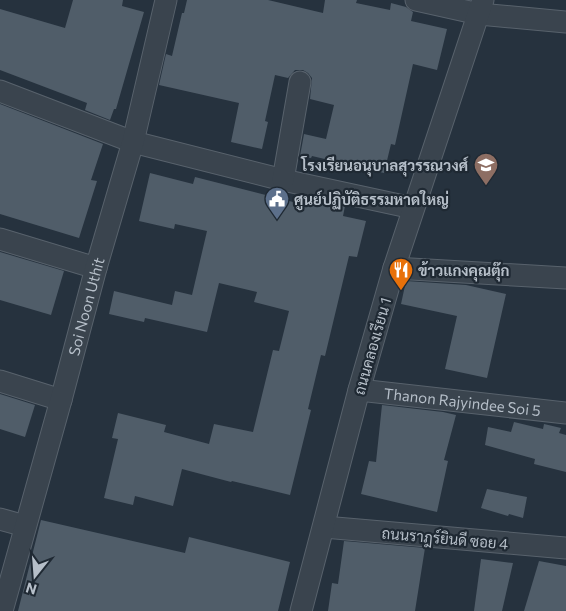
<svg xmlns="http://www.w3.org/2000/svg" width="566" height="611" font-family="Commissioner,Sarabun,sans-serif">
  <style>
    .building { fill: #505d69 }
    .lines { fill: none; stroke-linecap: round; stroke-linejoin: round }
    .minor-casing { stroke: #58626c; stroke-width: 23 }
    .minor { stroke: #3a444e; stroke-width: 21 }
    .labels { text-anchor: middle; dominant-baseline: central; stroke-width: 4.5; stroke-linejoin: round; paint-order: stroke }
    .poi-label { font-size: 15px; font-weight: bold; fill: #b6bfc9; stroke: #1f2933; text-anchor: start }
    .street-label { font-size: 15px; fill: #b6bfc9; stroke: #1f2933 }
  </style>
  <rect width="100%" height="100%" fill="#26323e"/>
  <g class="building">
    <path d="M 73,0 L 123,0 L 122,6 L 144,12 L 116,109 L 114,109 L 110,120 L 85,110 L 87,103 L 0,70 L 0,9 L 65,28 Z"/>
    <path d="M 187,0 L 268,0 L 323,13 L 325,0 L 357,0 L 356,3 L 390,10 L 391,3 L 406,7 L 413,12 L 411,21 L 447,29 L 437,70 L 413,64 L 395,145 L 391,144 L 384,173 L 312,156 L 311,158 L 300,156 L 304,134 L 326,139 L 334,105 L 310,99 L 312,78 L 308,73 L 303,70 L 295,70 L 288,78 L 275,75 L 265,121 L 268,122 L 262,149 L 231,142 L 239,103 L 159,85 L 166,54 L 172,56 L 182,13 L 184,13 Z"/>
    <path d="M 0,104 L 103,144 L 91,180 L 97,181 L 79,238 L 0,214 Z"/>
    <path d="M 150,173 L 193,184 L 195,177 L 297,203 L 298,200 L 321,206 L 322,201 L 345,206 L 343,216 L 366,221 L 357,257 L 349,256 L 325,356 L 321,355 L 308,409 L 311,410 L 290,495 L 232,481 L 231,482 L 182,469 L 173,506 L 135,496 L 133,505 L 104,498 L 118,439 L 112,438 L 118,413 L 166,425 L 164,432 L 209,444 L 214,424 L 253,432 L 273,350 L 279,351 L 289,311 L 254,302 L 257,292 L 219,283 L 207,332 L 145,318 L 144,322 L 109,314 L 114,291 L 172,305 L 175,291 L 192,295 L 207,231 L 175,224 L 174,229 L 139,221 Z"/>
    <path d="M 0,252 L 64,271 L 51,315 L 0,300 Z"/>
    <path d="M 406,281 L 466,285 L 506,294 L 487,378 L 445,369 L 457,316 L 401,304 Z"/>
    <path d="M 0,394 L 35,405 L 25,437 L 0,429 Z"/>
    <path d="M 382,405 L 443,412 L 456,415 L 444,460 L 448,461 L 437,512 L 361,494 L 369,461 L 376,462 Z"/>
    <path d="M 514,422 L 543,429 L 544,424 L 561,428 L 559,433 L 566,435 L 566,472 L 534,464 L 535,459 L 485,445 L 488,427 L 511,432 Z"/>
    <path d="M 487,489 L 527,497 L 523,518 L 509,514 L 508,516 L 481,508 Z"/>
    <path d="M 41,520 L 185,553 L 189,537 L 290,562 L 278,611 L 18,611 Z"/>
    <path d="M 344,541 L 425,548 L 415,611 L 328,611 L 332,583 L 338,584 Z"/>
    <path d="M 481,559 L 513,563 L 502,611 L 474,611 Z"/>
    <path d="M 539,561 L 566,566 L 566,611 L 524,611 Z"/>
  </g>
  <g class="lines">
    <defs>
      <g id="minor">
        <path d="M 416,0 L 479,14 L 566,22"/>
        <path d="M 0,91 L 133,142 L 283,180 L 413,208"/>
        <path d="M 283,180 L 300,82"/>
        <path d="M 0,239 L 96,268"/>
        <path d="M 394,268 L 566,278"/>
        <path d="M 0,381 L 61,400"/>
        <path id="s1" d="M 359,390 L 566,413"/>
        <path d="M 0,519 L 25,526"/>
        <path d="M 324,527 L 566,548"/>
        <path id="s2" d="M 2,611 L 61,400 L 96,268 L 133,142 L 166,0"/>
        <path d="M 301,611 L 359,390 L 394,268 L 483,0"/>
      </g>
    </defs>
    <use href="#minor" class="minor-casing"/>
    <use href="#minor" class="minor"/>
  </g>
  <defs>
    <symbol id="school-pin" viewBox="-11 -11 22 30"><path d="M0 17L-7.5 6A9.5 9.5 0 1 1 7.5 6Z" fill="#8d6e63" stroke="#1f2933"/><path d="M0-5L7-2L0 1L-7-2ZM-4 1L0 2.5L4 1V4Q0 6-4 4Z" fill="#fff"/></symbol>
    <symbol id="civic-pin" viewBox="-11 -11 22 30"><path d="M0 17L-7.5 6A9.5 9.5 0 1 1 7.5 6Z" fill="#5c6f8a" stroke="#1f2933"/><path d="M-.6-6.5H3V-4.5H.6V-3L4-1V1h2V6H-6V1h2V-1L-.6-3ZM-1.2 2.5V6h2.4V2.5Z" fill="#fff"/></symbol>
    <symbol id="restaurant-pin" viewBox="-11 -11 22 30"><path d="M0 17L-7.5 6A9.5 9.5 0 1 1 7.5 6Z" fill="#e8710a" stroke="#1f2933"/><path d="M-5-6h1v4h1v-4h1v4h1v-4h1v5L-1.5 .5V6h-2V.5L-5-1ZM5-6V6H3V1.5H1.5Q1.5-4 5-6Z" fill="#fff"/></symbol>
  </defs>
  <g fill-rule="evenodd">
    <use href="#school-pin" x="472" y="151" width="28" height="38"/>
    <use href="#civic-pin" x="263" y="185" width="28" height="38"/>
    <use href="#restaurant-pin" x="387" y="256" width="28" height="38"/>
  </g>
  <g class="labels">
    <g class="poi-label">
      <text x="468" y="165" text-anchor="end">โรงเรียนอนุบาลสุวรรณวงศ์</text>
      <text x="294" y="199">ศูนย์ปฏิบัติธรรมหาดใหญ่</text>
      <text x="418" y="270">ข้าวแกงคุณตุ๊ก</text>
    </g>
    <g class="street-label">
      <text stroke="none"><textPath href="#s2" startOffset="316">Soi Noon Uthit</textPath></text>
      <text transform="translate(372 346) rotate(-74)">ถนนคลองเรียน 1</text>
      <text stroke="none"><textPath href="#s1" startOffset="104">Thanon Rajyindee Soi 5</textPath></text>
      <text transform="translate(445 538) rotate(5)">ถนนราฎร์ยินดี ซอย 4</text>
    </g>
  </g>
  <g transform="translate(35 576) rotate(197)" stroke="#1f2933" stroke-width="4" paint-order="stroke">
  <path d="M0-4L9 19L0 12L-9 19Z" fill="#b6bfc9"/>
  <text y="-8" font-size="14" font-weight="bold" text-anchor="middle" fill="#b6bfc9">N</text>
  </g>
</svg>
